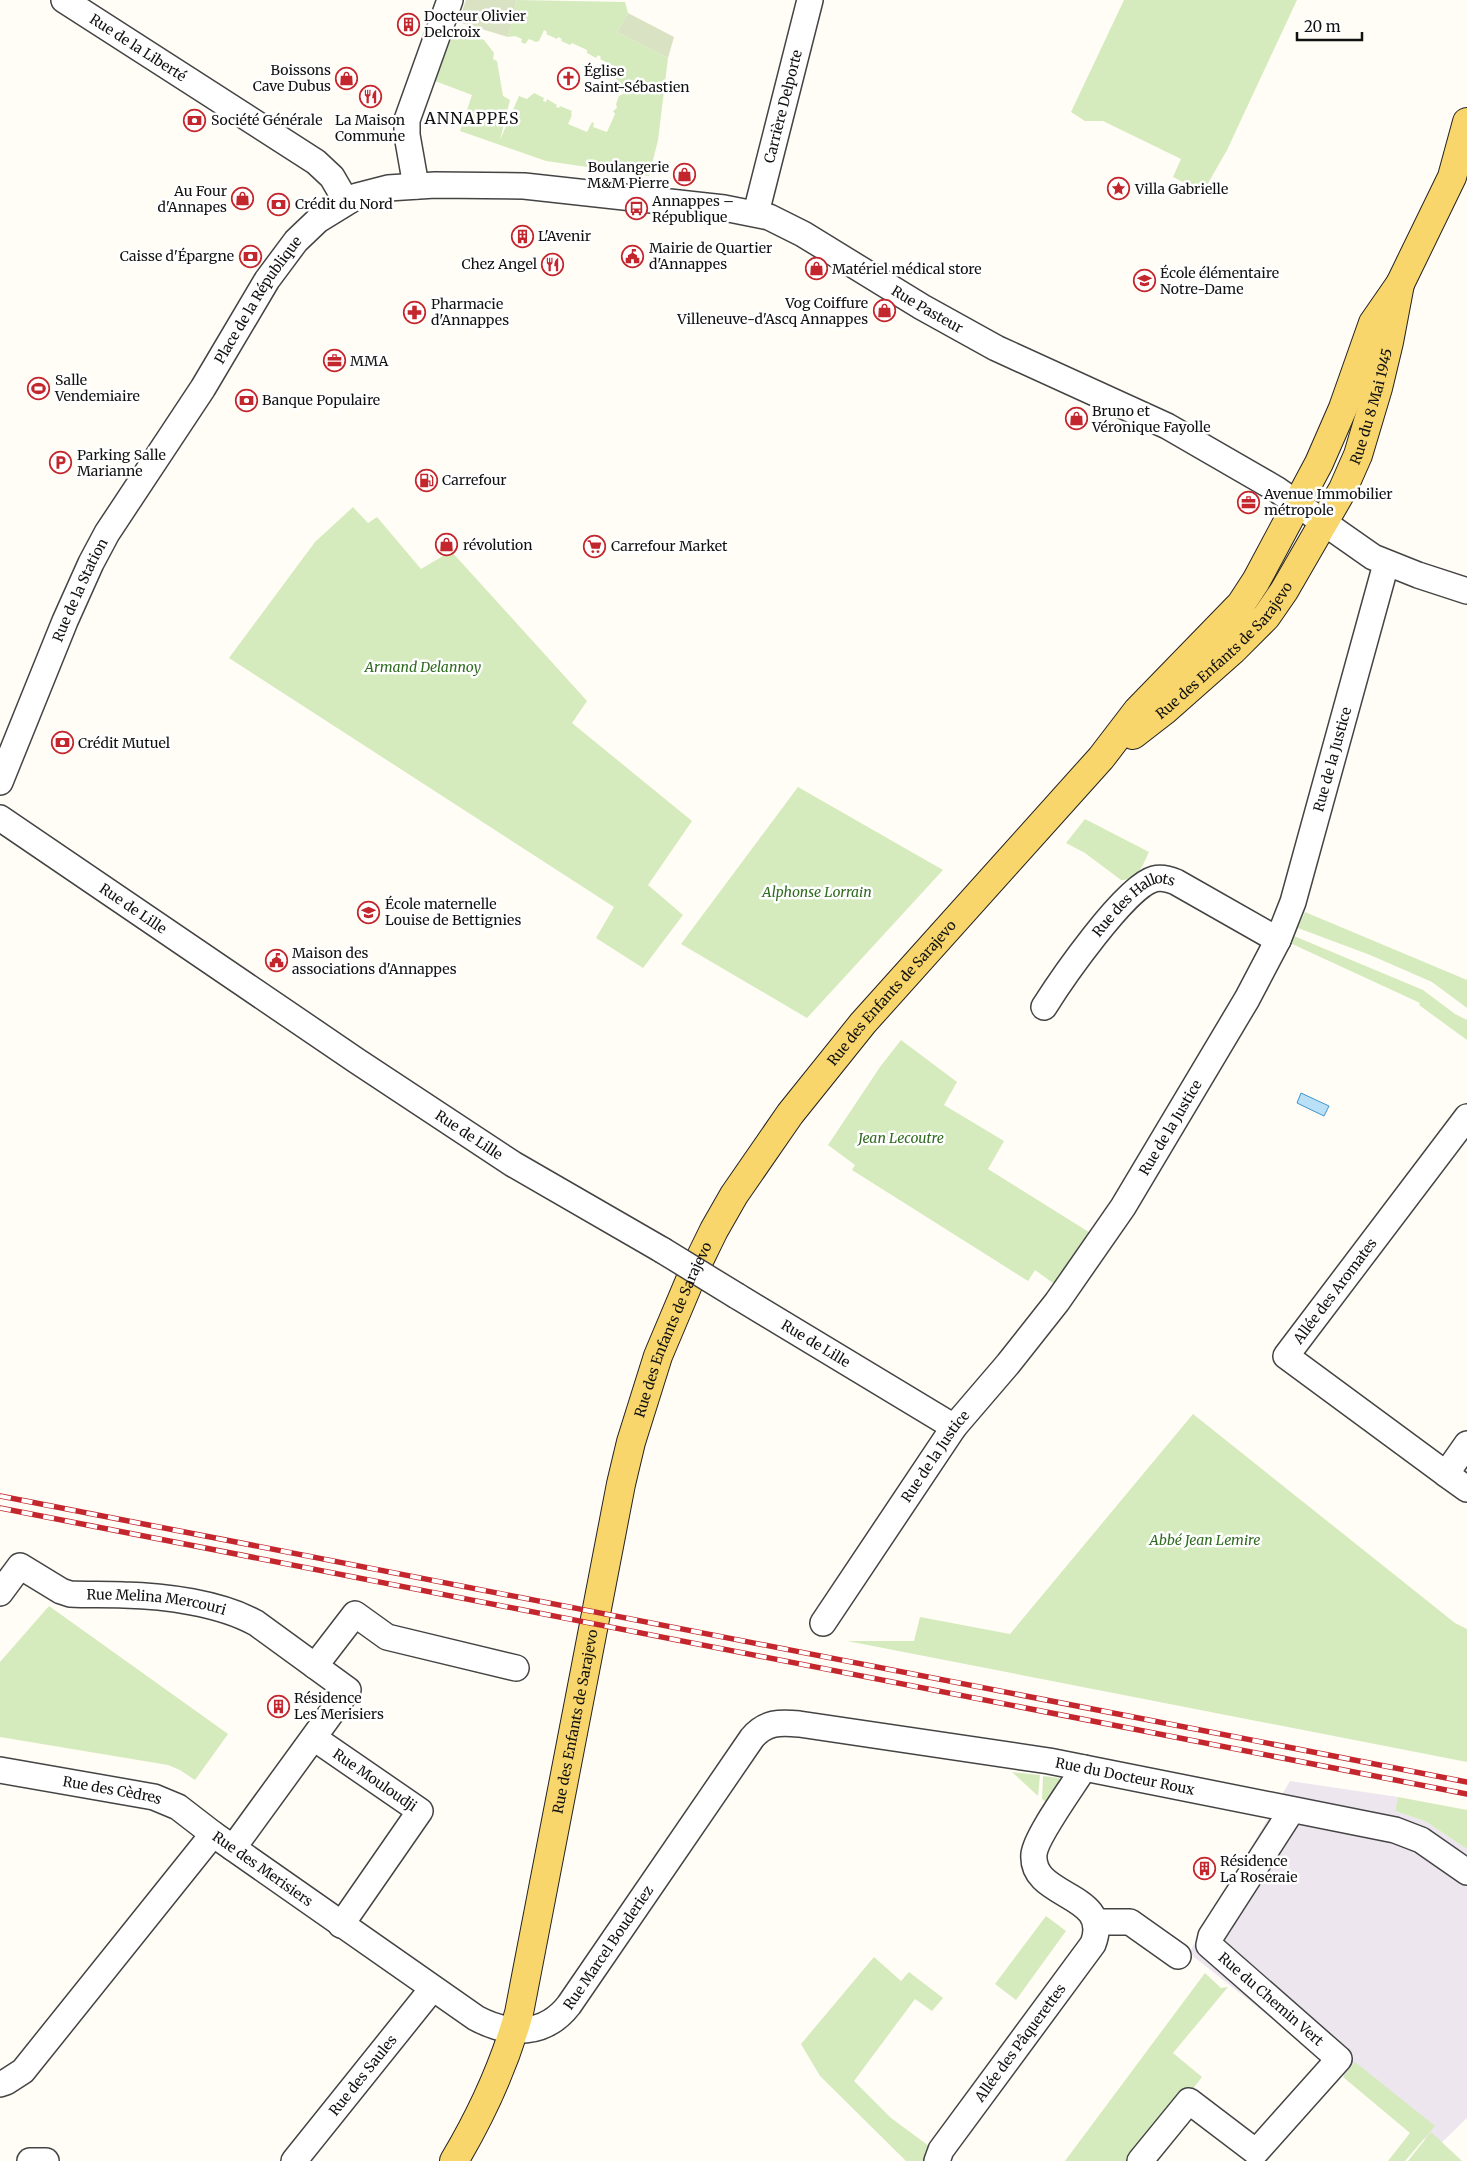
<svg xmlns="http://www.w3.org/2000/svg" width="1467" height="2161" font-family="Merriweather,serif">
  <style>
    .industrial { fill: #eee6ef }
    .green { fill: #d5ebbd }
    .cemetery { fill: #d9e3c4 }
    .water { fill: #b9e0f7; stroke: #3f96cf }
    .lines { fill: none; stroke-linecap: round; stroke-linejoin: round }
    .minor-casing { stroke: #444; stroke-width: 28 }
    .major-casing { stroke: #222; stroke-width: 30 }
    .minor { stroke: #fff; stroke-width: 25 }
    .major { stroke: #f9d66b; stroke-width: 28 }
    .rail-casing { stroke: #c4262e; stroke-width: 5.5 }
    .rail { stroke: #fff; stroke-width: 4; stroke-dasharray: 11; stroke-linecap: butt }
    .minor-bridge-casing { stroke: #444; stroke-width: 28; stroke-linecap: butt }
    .minor-bridge { stroke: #fff; stroke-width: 25 }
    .labels { text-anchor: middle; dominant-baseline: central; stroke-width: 5; stroke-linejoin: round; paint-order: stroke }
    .poi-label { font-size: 14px; fill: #111; stroke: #fff; text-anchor: start }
    .street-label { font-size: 14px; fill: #111; stroke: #fff }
    .park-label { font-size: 14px; font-style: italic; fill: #2f6b1f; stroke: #fff }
    .quarter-label { font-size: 16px; letter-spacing: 1px; fill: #111; stroke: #fff }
  </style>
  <rect width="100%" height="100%" fill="#fffdf5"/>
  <path class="industrial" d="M 1290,1781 L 1398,1797 L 1395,1811 L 1425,1821 L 1467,1849 L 1467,2118 L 1436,2148 L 1189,1953 Z"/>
  <g class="green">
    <path d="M 517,0 L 625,2 L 628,13 L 617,32 L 668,58 L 658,140 L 649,176 L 546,161 L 460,131 L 472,95 L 435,81 L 455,29 L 484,40 L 494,53 L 493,59 L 497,61 L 503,96 L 510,100 L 500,140 L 519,96 L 527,99 L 534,93 L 544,98 L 543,101 L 546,102 L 547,99 L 557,105 L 556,107 L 559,108 L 560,106 L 572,111 L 571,114 L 572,115 L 568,124 L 587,132 L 592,122 L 594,123 L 593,127 L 607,132 L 615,114 L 613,111 L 617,108 L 616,104 L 619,96 L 623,94 L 623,92 L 617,91 L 613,86 L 619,72 L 623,70 L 621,66 L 618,68 L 600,59 L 601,57 L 598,55 L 596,58 L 587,53 L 587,50 L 572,43 L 570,45 L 561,41 L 562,39 L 558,37 L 557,39 L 546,34 L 547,32 L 544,30 L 539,41 L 536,42 L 529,39 L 525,44 L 521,42 L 522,39 L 515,36 L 508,37 Z"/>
    <path d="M 1124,0 L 1297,0 L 1227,150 L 1203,192 L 1173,177 L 1181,159 L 1103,121 L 1085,121 L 1071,112 Z"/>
    <path d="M 353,507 L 368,523 L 377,517 L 421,569 L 451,551 L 587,701 L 572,723 L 692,821 L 648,885 L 683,915 L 643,968 L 596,938 L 614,907 L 229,658 L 315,542 Z"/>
    <path d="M 798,787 L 943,870 L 807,1018 L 681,944 Z"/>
    <path d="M 1085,819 L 1149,852 C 1143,864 1138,881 1121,880 L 1085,853 L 1066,843 Z"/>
    <path d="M 1305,912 L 1467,980 L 1467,1008 L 1432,982 L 1370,955 L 1298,928 Z"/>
    <path d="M 1294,936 L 1423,990 L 1455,1014 L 1467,1020 L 1467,1040 L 1419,1005 L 1420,1003 L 1290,943 Z"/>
    <path d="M 901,1040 L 957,1082 L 944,1105 L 1004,1141 L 988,1169 L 1092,1234 L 1057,1286 L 1035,1270 L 1028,1281 L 852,1170 L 855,1165 L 828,1145 L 880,1067 Z"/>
    <path d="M 1193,1414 L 1455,1623 L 1467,1629 L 1467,1762 L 847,1641 L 914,1641 L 920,1617 L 1010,1634 Z"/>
    <path d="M 49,1606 L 228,1734 L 195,1780 L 180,1770 L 168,1765 L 0,1737 L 0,1662 Z"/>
    <path d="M 1012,1772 L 1040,1775 L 1038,1796 Z"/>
    <path d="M 1043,1776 L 1059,1778 L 1060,1783 L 1052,1807 L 1042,1799 Z"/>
    <path d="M 1398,1797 L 1467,1810 L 1467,1849 L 1425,1821 L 1395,1811 Z"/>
    <path d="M 1046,1916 L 1066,1931 L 1016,2000 L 995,1984 Z"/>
    <path d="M 874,1957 L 901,1981 L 909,1972 L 943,1998 L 932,2011 L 915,1999 L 854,2081 L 891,2118 L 929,2146 L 924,2161 L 906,2161 L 820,2076 L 801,2044 Z"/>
    <path d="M 1205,1973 L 1221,1988 L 1228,1987 L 1173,2053 L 1202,2077 L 1192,2090 L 1189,2088 L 1129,2161 L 1065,2161 Z"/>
    <path d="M 1355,2062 L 1435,2126 L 1405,2161 L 1388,2161 L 1410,2133 L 1343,2077 Z"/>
    <path d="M 1431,2132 L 1462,2161 L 1408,2161 Z"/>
  </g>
  <g class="cemetery">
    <path d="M 466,0 L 517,0 L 508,37 L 458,22 Z"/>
    <path d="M 628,13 L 674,37 L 668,58 L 617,32 Z"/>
  </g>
  <path class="water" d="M 1301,1093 L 1329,1106 L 1324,1116 L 1297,1103 Z"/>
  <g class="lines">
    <defs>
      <g id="minor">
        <path id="s1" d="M 64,0 L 316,162 L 332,177 L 346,201"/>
        <path d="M 416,186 L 407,135 L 407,120 L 450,0"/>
        <path id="s2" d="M 756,213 L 810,0"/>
        <path id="s3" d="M 0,782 L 65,621 L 91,563 L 107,533 L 203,388 L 267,280 L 296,241 L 318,220 L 357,196 L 388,188 L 435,185 L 524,186 L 724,208 L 769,217 L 803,234 L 922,307 L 996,348 L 1167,426 L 1276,489 L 1373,557 L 1418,575 L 1467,591"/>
        <path id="s4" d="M 0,818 L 357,1061 L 513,1164 L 662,1250"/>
        <path id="s5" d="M 1044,1007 C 1061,980 1125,887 1154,879 C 1161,877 1169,879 1176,882 L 1278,940"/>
        <path d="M 1467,1117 L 1286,1356 L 1446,1474 L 1467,1444"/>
        <path id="s6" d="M 737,1296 L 954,1427"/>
        <path d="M 1446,1474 L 1467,1489"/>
        <path id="s7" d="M 0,1593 L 20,1566 L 61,1591 L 70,1594 C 88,1595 106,1594 124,1595 C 165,1596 220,1603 256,1623 L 348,1690 L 233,1848"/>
        <path id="s8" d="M 823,1623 L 954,1427 L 1008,1364 L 1057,1302 L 1123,1207 L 1247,999 L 1278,940 L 1293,902 L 1386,564"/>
        <path d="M 315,1666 L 355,1614 L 387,1637 L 516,1668"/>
        <path id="s9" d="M 314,1738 L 420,1811 L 341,1925"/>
        <path id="s10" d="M 0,1770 L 154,1797 L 178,1807 L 213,1834"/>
        <path d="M 1096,1922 L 1130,1922 L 1178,1956"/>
        <path id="s11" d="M 0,2084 L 6,2082 L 23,2071 L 213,1834 L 476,2018 C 510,2036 545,2036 569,2005 L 752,1738 C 765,1722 780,1722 799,1724 L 1049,1761 L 1395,1830 L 1421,1840 L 1467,1872"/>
        <path d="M 30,2161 L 46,2161"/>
        <path id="s12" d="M 294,2161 L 432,1989"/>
        <path id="s13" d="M 937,2161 L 941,2150 L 1093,1944 C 1113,1892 1030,1899 1034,1854 C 1036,1836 1073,1786 1084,1768"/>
        <path d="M 1140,2161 L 1189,2101 L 1256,2152 L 1339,2059 L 1209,1945 L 1211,1936 L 1292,1810"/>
      </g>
      <g id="major">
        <path id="s14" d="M 1133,735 L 1164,711 L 1233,650 L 1266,617 L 1284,591 L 1343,489 L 1358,455 L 1378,388 L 1389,342 L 1400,284 L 1452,177 L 1467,122"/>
        <path id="s15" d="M 454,2161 C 482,2114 504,2066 519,2013 L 621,1484 L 631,1442 L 658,1356 L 693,1273 L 714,1230 L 734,1195 L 790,1114 L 863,1023 L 1101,758 L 1137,711 L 1241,604 L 1256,581 L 1319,463 L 1343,408 L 1373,323 L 1400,284"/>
      </g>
    </defs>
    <use href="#minor" class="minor-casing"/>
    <use href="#major" class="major-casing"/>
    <use href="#minor" class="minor"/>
    <use href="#major" class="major"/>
    <defs>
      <g id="rail">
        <path d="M 0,1496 L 1467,1782"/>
        <path d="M 0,1508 L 1467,1794"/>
      </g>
    </defs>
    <use href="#rail" class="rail-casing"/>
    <use href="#rail" class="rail"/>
    <defs>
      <path id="minor-bridge" d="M 662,1250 L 737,1296"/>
    </defs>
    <use href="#minor-bridge" class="minor-bridge-casing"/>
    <use href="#minor-bridge" class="minor-bridge"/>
  </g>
  <defs>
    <symbol id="building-ring" viewBox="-11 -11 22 22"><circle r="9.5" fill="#fff" stroke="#c4262e" stroke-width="1.5"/><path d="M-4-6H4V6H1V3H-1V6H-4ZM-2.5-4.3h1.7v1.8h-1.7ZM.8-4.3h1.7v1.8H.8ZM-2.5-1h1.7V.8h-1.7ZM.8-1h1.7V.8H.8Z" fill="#c4262e"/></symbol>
    <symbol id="shop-ring" viewBox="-11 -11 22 22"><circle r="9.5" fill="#fff" stroke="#c4262e" stroke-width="1.5"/><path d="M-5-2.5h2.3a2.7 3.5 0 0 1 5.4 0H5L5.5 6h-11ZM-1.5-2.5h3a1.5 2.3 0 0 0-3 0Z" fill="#c4262e"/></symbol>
    <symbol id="church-ring" viewBox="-11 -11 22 22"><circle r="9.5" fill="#fff" stroke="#c4262e" stroke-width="1.5"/><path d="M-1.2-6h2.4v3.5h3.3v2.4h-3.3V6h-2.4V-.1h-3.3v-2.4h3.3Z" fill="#c4262e"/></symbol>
    <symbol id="restaurant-ring" viewBox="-11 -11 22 22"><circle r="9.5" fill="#fff" stroke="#c4262e" stroke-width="1.5"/><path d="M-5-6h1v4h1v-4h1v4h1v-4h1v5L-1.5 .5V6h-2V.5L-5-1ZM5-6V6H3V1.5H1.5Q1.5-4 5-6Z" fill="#c4262e"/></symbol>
    <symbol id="bank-ring" viewBox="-11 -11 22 22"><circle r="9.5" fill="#fff" stroke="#c4262e" stroke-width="1.5"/><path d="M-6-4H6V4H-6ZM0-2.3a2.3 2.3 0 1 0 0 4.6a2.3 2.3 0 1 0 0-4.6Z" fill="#c4262e"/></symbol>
    <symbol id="sight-ring" viewBox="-11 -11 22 22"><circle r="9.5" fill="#fff" stroke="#c4262e" stroke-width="1.5"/><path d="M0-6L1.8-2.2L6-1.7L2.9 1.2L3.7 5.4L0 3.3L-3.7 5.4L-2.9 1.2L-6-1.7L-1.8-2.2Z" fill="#c4262e"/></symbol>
    <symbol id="bus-ring" viewBox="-11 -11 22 22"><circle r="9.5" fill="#fff" stroke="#c4262e" stroke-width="1.5"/><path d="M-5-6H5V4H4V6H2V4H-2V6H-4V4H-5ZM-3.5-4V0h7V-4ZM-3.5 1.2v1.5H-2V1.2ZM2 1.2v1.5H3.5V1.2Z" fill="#c4262e"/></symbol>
    <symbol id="civic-ring" viewBox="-11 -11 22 22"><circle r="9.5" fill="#fff" stroke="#c4262e" stroke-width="1.5"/><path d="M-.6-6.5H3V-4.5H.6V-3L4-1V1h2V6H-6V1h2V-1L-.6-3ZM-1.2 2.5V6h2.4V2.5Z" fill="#c4262e"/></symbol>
    <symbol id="school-ring" viewBox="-11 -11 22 22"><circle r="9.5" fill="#fff" stroke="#c4262e" stroke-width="1.5"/><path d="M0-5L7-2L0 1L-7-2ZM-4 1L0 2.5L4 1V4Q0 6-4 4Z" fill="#c4262e"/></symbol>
    <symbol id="pharmacy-ring" viewBox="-11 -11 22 22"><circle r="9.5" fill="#fff" stroke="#c4262e" stroke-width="1.5"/><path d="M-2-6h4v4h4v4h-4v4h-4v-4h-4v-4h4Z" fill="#c4262e"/></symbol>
    <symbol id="office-ring" viewBox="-11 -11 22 22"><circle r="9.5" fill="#fff" stroke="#c4262e" stroke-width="1.5"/><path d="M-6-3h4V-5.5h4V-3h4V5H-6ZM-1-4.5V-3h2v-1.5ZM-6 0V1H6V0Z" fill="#c4262e"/></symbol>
    <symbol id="stadium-ring" viewBox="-11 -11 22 22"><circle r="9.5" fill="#fff" stroke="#c4262e" stroke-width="1.5"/><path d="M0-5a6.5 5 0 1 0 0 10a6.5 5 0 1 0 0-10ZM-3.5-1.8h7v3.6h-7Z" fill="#c4262e"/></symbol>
    <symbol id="parking-ring" viewBox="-11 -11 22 22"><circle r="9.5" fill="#fff" stroke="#c4262e" stroke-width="1.5"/><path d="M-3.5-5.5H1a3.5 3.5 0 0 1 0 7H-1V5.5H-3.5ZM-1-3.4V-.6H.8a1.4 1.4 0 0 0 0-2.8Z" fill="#c4262e"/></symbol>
    <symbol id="fuel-ring" viewBox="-11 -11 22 22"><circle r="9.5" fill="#fff" stroke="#c4262e" stroke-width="1.5"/><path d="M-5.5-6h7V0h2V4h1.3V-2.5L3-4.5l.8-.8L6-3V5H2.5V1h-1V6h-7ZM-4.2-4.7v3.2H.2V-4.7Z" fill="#c4262e"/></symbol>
    <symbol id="supermarket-ring" viewBox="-11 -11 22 22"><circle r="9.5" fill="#fff" stroke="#c4262e" stroke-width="1.5"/><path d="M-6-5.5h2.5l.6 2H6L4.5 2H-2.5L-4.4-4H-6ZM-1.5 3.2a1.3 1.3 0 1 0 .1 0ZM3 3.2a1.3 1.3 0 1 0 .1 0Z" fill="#c4262e"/></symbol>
  </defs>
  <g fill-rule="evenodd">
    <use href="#building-ring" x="396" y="12" width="25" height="25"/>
    <use href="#shop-ring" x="334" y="66" width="25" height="25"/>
    <use href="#church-ring" x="556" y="66" width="25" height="25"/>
    <use href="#restaurant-ring" x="358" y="84" width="25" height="25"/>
    <use href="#bank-ring" x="182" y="108" width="25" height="25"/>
    <use href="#shop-ring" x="672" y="162" width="25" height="25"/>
    <use href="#sight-ring" x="1106" y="176" width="25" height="25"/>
    <use href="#shop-ring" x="230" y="186" width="25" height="25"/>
    <use href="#bank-ring" x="266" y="192" width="25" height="25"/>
    <use href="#bus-ring" x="624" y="196" width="25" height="25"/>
    <use href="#building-ring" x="510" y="224" width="25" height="25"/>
    <use href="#bank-ring" x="238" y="244" width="25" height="25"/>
    <use href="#civic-ring" x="620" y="244" width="25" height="25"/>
    <use href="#restaurant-ring" x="540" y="252" width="25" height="25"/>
    <use href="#shop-ring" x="804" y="256" width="25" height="25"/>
    <use href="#school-ring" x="1132" y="268" width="25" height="25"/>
    <use href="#shop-ring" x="872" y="298" width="25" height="25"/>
    <use href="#pharmacy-ring" x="402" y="300" width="25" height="25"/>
    <use href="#office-ring" x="322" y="348" width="25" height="25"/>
    <use href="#stadium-ring" x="26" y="376" width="25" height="25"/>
    <use href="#bank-ring" x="234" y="388" width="25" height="25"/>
    <use href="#shop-ring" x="1064" y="406" width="25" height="25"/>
    <use href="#parking-ring" x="48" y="450" width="25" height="25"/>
    <use href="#fuel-ring" x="414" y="468" width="25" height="25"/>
    <use href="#office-ring" x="1236" y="490" width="25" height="25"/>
    <use href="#shop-ring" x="434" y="532" width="25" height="25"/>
    <use href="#supermarket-ring" x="582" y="534" width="25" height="25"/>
    <use href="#bank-ring" x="50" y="730" width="25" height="25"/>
    <use href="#school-ring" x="356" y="900" width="25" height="25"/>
    <use href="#civic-ring" x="264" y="948" width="25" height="25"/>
    <use href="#building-ring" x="266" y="1694" width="25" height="25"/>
    <use href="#building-ring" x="1192" y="1856" width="25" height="25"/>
  </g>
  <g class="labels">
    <g class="poi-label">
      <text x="424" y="16">Docteur Olivier<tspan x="424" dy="16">Delcroix</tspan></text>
      <text x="331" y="70" text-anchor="end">Boissons<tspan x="331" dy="16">Cave Dubus</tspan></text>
      <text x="584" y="71">Église<tspan x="584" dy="16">Saint-Sébastien</tspan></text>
      <text x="211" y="120">Société Générale</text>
      <text x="370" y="120" text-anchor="middle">La Maison<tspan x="370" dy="16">Commune</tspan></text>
      <text x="669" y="167" text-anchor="end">Boulangerie<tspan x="669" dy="16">M&amp;M Pierre</tspan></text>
      <text x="1135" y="189">Villa Gabrielle</text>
      <text x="227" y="191" text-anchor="end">Au Four<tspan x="227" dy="16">d'Annapes</tspan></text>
      <text x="652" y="201">Annappes –<tspan x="652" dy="16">République</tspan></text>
      <text x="295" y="204">Crédit du Nord</text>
      <text x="538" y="236">L'Avenir</text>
      <text x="649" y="248">Mairie de Quartier<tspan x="649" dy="16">d'Annappes</tspan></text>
      <text x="234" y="256" text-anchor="end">Caisse d'Épargne</text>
      <text x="537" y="264" text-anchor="end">Chez Angel</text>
      <text x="832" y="269">Matériel médical store</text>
      <text x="1160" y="273">École élémentaire<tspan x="1160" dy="16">Notre-Dame</tspan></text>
      <text x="868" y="303" text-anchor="end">Vog Coiffure<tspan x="868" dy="16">Villeneuve-d'Ascq Annappes</tspan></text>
      <text x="431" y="304">Pharmacie<tspan x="431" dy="16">d'Annappes</tspan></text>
      <text x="350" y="361">MMA</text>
      <text x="55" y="380">Salle<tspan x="55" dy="16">Vendemiaire</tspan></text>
      <text x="262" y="400">Banque Populaire</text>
      <text x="1092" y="411">Bruno et<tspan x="1092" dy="16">Véronique Fayolle</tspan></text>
      <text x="77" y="455">Parking Salle<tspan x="77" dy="16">Marianne</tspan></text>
      <text x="442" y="480">Carrefour</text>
      <text x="1264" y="494">Avenue Immobilier<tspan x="1264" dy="16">métropole</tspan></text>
      <text x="463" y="545">révolution</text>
      <text x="611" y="546">Carrefour Market</text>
      <text x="78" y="743">Crédit Mutuel</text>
      <text x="385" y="904">École maternelle<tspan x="385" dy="16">Louise de Bettignies</tspan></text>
      <text x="292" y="953">Maison des<tspan x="292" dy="16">associations d'Annappes</tspan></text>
      <text x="294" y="1698">Résidence<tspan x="294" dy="16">Les Merisiers</tspan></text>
      <text x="1220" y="1861">Résidence<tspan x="1220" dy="16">La Roseraie</tspan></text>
    </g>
    <g class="street-label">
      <text stroke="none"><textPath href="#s1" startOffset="88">Rue de la Liberté</textPath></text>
      <text stroke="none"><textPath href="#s2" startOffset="110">Carrière Delporte</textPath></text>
      <text stroke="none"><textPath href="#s3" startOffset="549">Place de la République</textPath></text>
      <text stroke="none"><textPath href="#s3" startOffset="1294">Rue Pasteur</textPath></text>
      <text stroke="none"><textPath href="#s14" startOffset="415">Rue du 8 Mai 1945</textPath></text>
      <text stroke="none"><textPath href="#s3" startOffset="208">Rue de la Station</textPath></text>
      <text stroke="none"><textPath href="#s14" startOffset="125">Rue des Enfants de Sarajevo</textPath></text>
      <text stroke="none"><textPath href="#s8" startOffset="1011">Rue de la Justice</textPath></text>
      <text stroke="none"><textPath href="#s4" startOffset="161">Rue de Lille</textPath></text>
      <text stroke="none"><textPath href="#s5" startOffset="140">Rue des Hallots</textPath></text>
      <text stroke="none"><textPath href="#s15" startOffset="1269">Rue des Enfants de Sarajevo</textPath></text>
      <text stroke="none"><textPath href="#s8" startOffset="606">Rue de la Justice</textPath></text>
      <text stroke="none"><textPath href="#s4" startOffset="566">Rue de Lille</textPath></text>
      <text transform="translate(1335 1291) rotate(-53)">Allée des Aromates</text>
      <text stroke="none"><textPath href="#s15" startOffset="864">Rue des Enfants de Sarajevo</textPath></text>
      <text stroke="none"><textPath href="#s6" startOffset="92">Rue de Lille</textPath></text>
      <text stroke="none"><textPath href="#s8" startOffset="201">Rue de la Justice</textPath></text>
      <text stroke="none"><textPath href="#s7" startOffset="178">Rue Melina Mercouri</textPath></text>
      <text stroke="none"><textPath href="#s15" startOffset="459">Rue des Enfants de Sarajevo</textPath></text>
      <text stroke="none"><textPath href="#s11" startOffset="1460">Rue du Docteur Roux</textPath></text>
      <text stroke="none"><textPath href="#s9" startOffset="74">Rue Mouloudji</textPath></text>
      <text stroke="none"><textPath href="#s10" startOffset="114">Rue des Cèdres</textPath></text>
      <text stroke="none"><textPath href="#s11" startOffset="391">Rue des Merisiers</textPath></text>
      <text stroke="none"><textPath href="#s11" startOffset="824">Rue Marcel Bouderiez</textPath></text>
      <text transform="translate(1271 1999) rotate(41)">Rue du Chemin Vert</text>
      <text stroke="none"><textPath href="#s13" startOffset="145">Allée des Pâquerettes</textPath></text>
      <text stroke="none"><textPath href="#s12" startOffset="110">Rue des Saules</textPath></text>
    </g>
    <g class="park-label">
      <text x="423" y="667">Armand Delannoy</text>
      <text x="817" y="892">Alphonse Lorrain</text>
      <text x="901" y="1138">Jean Lecoutre</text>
      <text x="1205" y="1540">Abbé Jean Lemire</text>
    </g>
    <g class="quarter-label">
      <text x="472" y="118">ANNAPPES</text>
    </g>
  </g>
  <path d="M1297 32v8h65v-8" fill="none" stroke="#111111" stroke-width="2.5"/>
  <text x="1304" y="32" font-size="15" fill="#111111" stroke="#ffffff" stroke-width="4" paint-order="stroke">20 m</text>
</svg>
